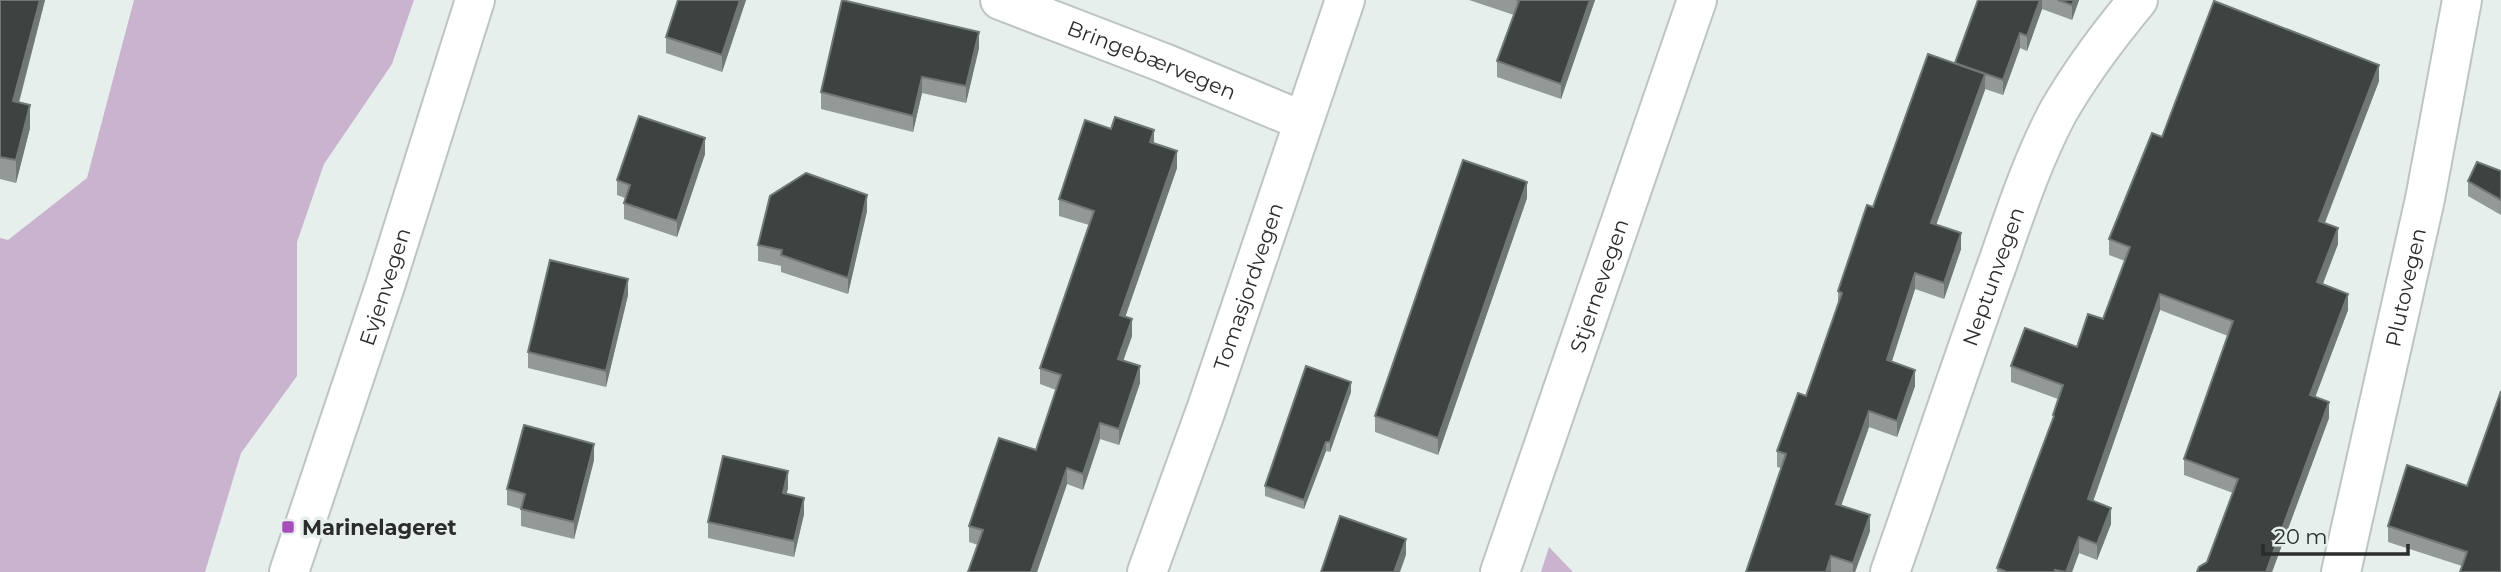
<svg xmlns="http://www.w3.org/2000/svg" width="2501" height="572" font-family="Montserrat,sans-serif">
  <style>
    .green { fill: #c9b3ce }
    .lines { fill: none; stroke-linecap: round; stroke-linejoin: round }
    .minor-casing { stroke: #bdc4c2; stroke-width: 42 }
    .minor { stroke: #fff; stroke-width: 38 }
    .wall { fill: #929997 }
    .shaded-wall { fill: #707775 }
    .building { fill: #3d4341; stroke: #707775; stroke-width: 2 }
    .poi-dot { fill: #a64eba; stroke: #e7efed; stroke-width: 2.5 }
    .labels { text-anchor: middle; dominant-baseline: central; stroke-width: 7; stroke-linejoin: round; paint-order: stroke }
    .street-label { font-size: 21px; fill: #2a2d2c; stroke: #e7efed }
    .poi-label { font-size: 21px; font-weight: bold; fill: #2a2d2c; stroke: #e7efed; text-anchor: start }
  </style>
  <rect width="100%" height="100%" fill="#e7efed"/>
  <g class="green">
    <path d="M 134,0 L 414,0 L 392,64 L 324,164 L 297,242 L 297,376 L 241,453 L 205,572 L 0,572 L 0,238 L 8,240 L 87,178 Z"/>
    <path d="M 1549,547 L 1573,572 L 1541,572 Z"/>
  </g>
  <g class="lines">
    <defs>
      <g id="minor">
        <path id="s1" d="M 1000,0 L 1164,63 L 1303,121"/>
        <path id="s2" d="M 289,572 L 385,286 L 475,0"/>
        <path id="s3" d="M 1147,572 L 1206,410 L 1345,0"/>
        <path id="s4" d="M 1500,572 L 1697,0"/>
        <path id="s5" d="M 1890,572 C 1926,470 1960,367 1997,265 C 2015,214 2032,161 2058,112 C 2081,72 2108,36 2138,0"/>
        <path id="s6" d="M 2341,572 L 2425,199 L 2462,0"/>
      </g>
    </defs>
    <use href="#minor" class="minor-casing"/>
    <use href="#minor" class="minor"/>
  </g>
  <g class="wall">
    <path d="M 0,0 L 45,0 L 19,103 L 30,128 L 16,183 L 0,179 Z"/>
    <path d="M 746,0 L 722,72 L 666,53 L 666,37 Z"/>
    <path d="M 1469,0 L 1595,0 L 1561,99 L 1497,77 L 1497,61 L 1514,15 Z"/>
    <path d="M 1978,0 L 2079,0 L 2072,20 L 2042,9 L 2027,51 L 2020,48 L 2003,95 L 1985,89 L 1936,225 L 1961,249 L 1944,299 L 1915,289 L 1892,361 L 1915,386 L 1897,437 L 1869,427 L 1841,506 L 1870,531 L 1855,572 L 1746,572 L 1781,468 L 1777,467 L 1777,451 L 1806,396 L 1838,304 L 1838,291 L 1955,64 Z"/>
    <path d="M 979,48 L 966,103 L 922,93 L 913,132 L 821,109 L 821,92 Z"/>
    <path d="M 2379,81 L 2325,223 L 2338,244 L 2323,284 L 2348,310 L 2315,397 L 2329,418 L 2272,572 L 2197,572 L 2207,562 L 2233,493 L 2184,475 L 2184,459 L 2228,336 L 2160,310 L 2093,501 L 2111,524 L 2097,560 L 2079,553 L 2072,572 L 1997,572 L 1997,568 L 2053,420 L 2053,415 L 2058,399 L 2011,382 L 2011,366 L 2077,347 L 2103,319 L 2125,261 L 2109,255 L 2109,239 L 2162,137 Z"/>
    <path d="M 1154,144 L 1177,168 L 1125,317 L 1132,336 L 1123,361 L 1140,383 L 1119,445 L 1100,439 L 1083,490 L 1067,484 L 1037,572 L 968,572 L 978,545 L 969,542 L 969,526 L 1036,450 L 1056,390 L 1040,384 L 1040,368 L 1089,225 L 1059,216 L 1059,199 Z"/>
    <path d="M 705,154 L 677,237 L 624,219 L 624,203 L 625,198 L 617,195 L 617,180 Z"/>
    <path d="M 2501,171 L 2501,215 L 2468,196 L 2468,181 Z"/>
    <path d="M 1527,198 L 1438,455 L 1375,432 L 1375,416 Z"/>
    <path d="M 867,211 L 848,294 L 781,272 L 781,266 L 758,261 L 758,245 Z"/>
    <path d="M 628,295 L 606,387 L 528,368 L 528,352 Z"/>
    <path d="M 1351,392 L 1330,452 L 1326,451 L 1304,509 L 1265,496 L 1265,486 Z"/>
    <path d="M 594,460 L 574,539 L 521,526 L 521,509 L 507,505 L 507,489 Z"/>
    <path d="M 2407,465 L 2501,572 L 2462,566 L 2388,542 L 2388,526 Z"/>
    <path d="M 788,488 L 786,494 L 804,514 L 794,557 L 708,538 L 708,522 Z"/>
  </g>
  <g class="shaded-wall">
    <path d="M 40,0 L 45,0 L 13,124 L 13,101 Z"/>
    <path d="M 740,0 L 746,0 L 722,72 L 722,55 Z"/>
    <path d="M 1590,0 L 1595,0 L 1561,99 L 1561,84 Z"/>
    <path d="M 2040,0 L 2042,0 L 2042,9 L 2027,51 L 2027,36 Z"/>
    <path d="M 2074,0 L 2079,0 L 2072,20 L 2072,5 Z"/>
    <path d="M 979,32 L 979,48 L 966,103 L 966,86 Z"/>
    <path d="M 2020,33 L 2020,48 L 2003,95 L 2003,80 Z"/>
    <path d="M 2379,65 L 2379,81 L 2319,237 L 2319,221 Z"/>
    <path d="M 1985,74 L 1985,90 L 1931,239 L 1931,223 Z"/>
    <path d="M 922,77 L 922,93 L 913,132 L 913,116 Z"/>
    <path d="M 30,105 L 30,128 L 16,183 L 16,160 Z"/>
    <path d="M 1154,130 L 1154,147 L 1150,142 Z"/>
    <path d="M 705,138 L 705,154 L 677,237 L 677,221 Z"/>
    <path d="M 1177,151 L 1177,168 L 1120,332 L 1120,315 Z"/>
    <path d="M 1527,182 L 1527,198 L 1438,455 L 1438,438 Z"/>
    <path d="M 867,195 L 867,211 L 848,294 L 848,278 Z"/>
    <path d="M 2338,228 L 2338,244 L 2317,298 L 2317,282 Z"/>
    <path d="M 1961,233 L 1961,249 L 1944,299 L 1944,283 Z"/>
    <path d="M 1915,273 L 1915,289 L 1887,376 L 1887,360 Z"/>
    <path d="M 628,279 L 628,295 L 606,387 L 606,371 Z"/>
    <path d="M 2160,294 L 2160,310 L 2088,516 L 2088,499 Z"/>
    <path d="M 2348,294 L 2348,310 L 2310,411 L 2310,395 Z"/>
    <path d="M 1132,319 L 1132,336 L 1118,375 L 1118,359 Z"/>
    <path d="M 1140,366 L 1140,383 L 1119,445 L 1119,429 Z"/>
    <path d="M 1915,370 L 1915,386 L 1897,437 L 1897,421 Z"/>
    <path d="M 1351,382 L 1351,392 L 1330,452 L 1330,442 Z"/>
    <path d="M 2329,402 L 2329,418 L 2272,572 L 2266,572 Z"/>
    <path d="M 1869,411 L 1869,427 L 1836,520 L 1836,504 Z"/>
    <path d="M 1100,423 L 1100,439 L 1083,490 L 1083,474 Z"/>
    <path d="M 1326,442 L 1326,451 L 1304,509 L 1304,500 Z"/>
    <path d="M 594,444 L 594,460 L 574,539 L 574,522 Z"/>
    <path d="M 1067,468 L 1067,484 L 1037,572 L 1031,572 Z"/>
    <path d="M 788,471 L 788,488 L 783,509 L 783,493 Z"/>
    <path d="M 804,498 L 804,514 L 794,557 L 794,541 Z"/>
    <path d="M 2111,508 L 2111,524 L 2097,560 L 2097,544 Z"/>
    <path d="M 1870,515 L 1870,531 L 1855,572 L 1853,572 L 1853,563 Z"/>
    <path d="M 2079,537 L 2079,553 L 2072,572 L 2066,572 Z"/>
    <path d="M 1406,539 L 1406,555 L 1400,572 L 1394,572 Z"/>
    <path d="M 1831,556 L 1831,572 L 1826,572 Z"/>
  </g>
  <g class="building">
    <path d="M 0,0 L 40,0 L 13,101 L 30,105 L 16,160 L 0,157 Z"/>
    <path d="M 678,0 L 740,0 L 722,55 L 666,37 Z"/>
    <path d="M 842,0 L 979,32 L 966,86 L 922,77 L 913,116 L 821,92 Z"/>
    <path d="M 1517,0 L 1590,0 L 1561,84 L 1497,61 L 1519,1 Z"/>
    <path d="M 1978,0 L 2040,0 L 2027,36 L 2020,33 L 2003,80 L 1955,63 Z"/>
    <path d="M 2058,0 L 2074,0 L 2072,5 Z"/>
    <path d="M 2214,1 L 2379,65 L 2319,221 L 2338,228 L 2317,282 L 2348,294 L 2310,395 L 2329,402 L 2266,572 L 2197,572 L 2199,567 L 2207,562 L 2238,479 L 2184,459 L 2233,321 L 2160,294 L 2088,499 L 2111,508 L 2097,544 L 2079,537 L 2066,572 L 2055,570 L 2055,572 L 2007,572 L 1997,568 L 2054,416 L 2053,415 L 2063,385 L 2011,366 L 2025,328 L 2077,347 L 2088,314 L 2103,319 L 2130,247 L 2109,239 L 2152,133 L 2162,137 Z"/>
    <path d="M 1928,54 L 1985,74 L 1931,223 L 1961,233 L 1944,283 L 1915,273 L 1887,360 L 1915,370 L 1897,421 L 1869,411 L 1836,504 L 1870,515 L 1853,563 L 1831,556 L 1826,572 L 1746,572 L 1786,454 L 1777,451 L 1798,393 L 1806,396 L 1842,293 L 1838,291 L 1867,205 L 1873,207 Z"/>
    <path d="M 639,116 L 705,138 L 677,221 L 624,203 L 630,185 L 617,180 Z"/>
    <path d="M 1115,117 L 1154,130 L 1150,142 L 1177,151 L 1120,315 L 1132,319 L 1118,359 L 1140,366 L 1119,429 L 1100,423 L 1083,474 L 1067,468 L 1031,572 L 968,572 L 983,530 L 969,526 L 999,438 L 1036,450 L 1061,375 L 1040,368 L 1094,211 L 1059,199 L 1085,120 L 1111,129 Z"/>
    <path d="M 1463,160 L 1527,182 L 1438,438 L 1375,416 Z"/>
    <path d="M 2477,162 L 2501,171 L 2501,200 L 2468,181 Z"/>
    <path d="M 806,173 L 867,195 L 848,278 L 781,255 L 782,250 L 758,245 L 770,196 Z"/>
    <path d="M 550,260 L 628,279 L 606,371 L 528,352 Z"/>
    <path d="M 1306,366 L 1351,382 L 1330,442 L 1326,442 L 1304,500 L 1265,486 Z"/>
    <path d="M 2501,391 L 2501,572 L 2460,572 L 2467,552 L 2388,526 L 2407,465 L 2467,486 Z"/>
    <path d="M 524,425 L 594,444 L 574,522 L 521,509 L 525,494 L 507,489 Z"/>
    <path d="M 723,456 L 788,471 L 783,493 L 804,498 L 794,541 L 708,522 Z"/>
    <path d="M 1340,516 L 1406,539 L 1394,572 L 1321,572 Z"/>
  </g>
  <rect class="poi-dot" x="281" y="520" width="14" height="14" rx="3.5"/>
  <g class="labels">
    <g class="street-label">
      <text stroke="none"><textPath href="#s1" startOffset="163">Bringebærvegen</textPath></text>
      <text stroke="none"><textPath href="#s5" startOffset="313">Neptunvegen</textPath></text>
      <text stroke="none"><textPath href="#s3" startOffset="303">Tomasjordvegen</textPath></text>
      <text stroke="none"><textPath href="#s4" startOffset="303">Stjernevegen</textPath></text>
      <text stroke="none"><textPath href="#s2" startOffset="301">Evjenvegen</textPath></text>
      <text stroke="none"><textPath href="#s6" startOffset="292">Plutovegen</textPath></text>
    </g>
    <g class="poi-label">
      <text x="302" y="527">Marinelageret</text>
    </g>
  </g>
  <path d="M2263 544v10h145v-10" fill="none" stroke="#2a2d2c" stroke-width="3.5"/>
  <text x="2274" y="544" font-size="21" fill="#2a2d2c" stroke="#e7efed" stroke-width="5" paint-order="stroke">20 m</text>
</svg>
